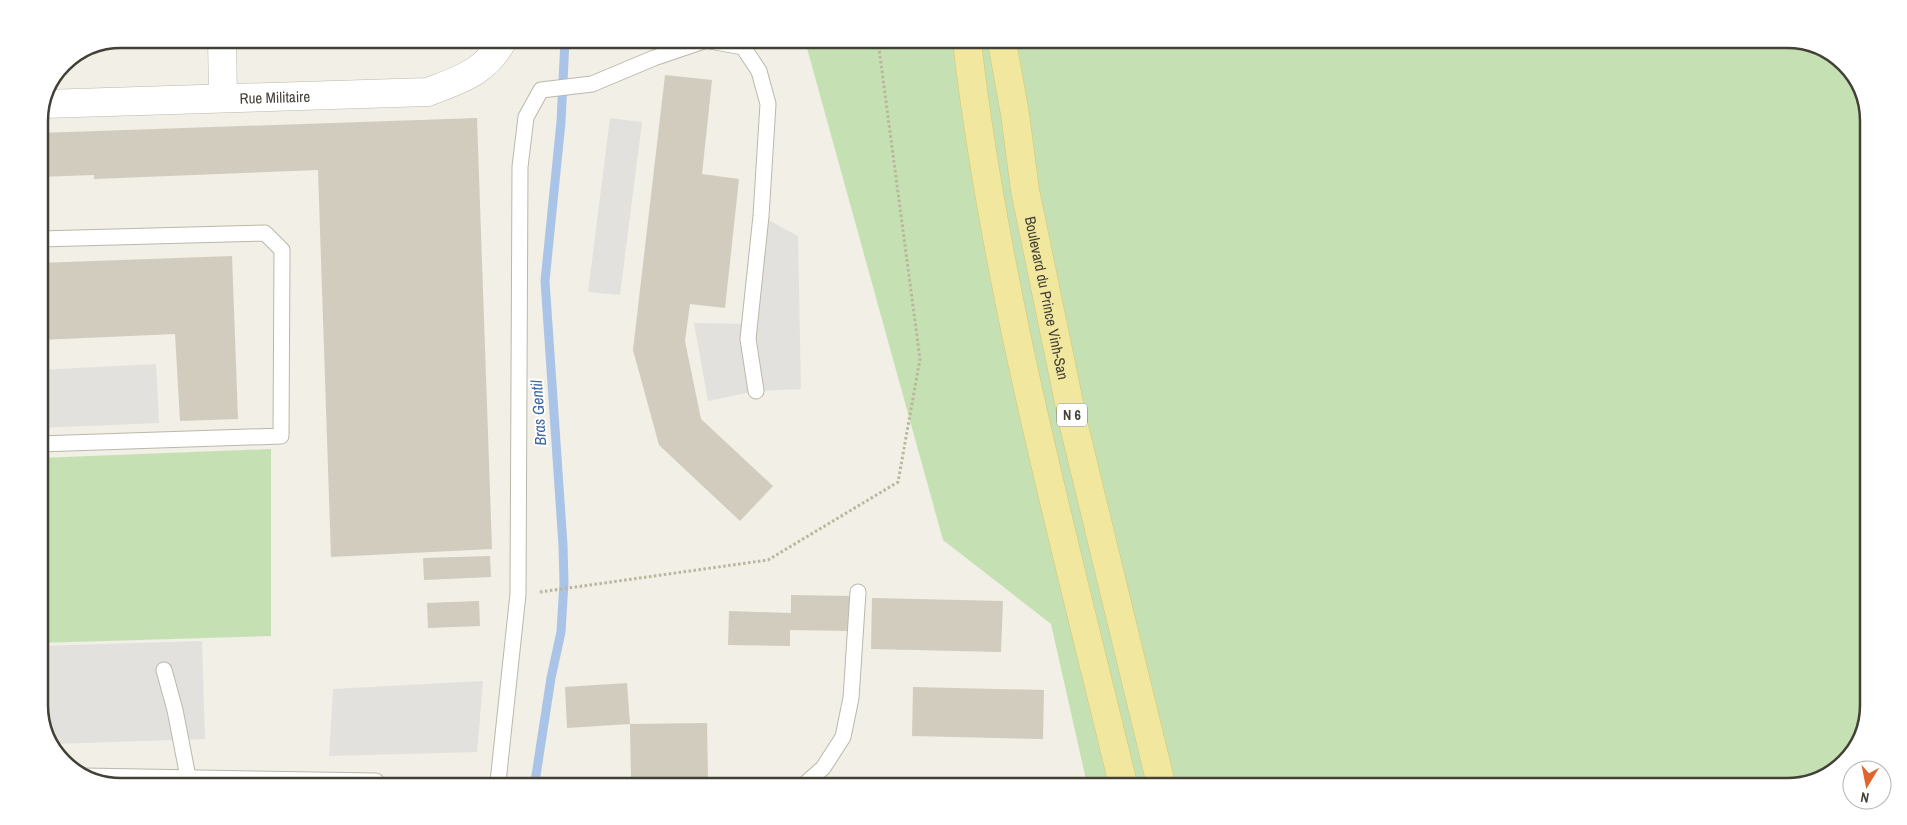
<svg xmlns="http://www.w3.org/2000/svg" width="1907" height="825" font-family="'Archivo Narrow',sans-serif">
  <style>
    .grass { fill: #c5e1b4 }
    .parking { fill: #e3e1de }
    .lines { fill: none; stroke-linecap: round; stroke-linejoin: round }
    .stream { stroke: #a9c4e7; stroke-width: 9 }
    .building { fill: #d1ccbd }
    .lane-casing { stroke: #bbb8aa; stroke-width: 17 }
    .street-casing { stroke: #bbb8aa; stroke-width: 29 }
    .primary-casing { stroke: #d5c671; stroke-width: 29 }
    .path { stroke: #bbb59d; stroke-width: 3; stroke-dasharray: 2.5 2.5; stroke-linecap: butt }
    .lane { stroke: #fff; stroke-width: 15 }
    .street { stroke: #fff; stroke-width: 28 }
    .primary { stroke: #f2e79f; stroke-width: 28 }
    .labels { text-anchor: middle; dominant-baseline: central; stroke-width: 4; stroke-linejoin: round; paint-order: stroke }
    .shield { fill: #fff; stroke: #7b7972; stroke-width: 1 }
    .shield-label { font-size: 14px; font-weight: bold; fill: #434036 }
    .street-label { font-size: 15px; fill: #434036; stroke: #fff }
    .water-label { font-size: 16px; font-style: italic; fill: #3d67a2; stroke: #fff }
    .rim { fill: none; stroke: #434036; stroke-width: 2.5 }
  </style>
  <rect width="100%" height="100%" fill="#f1efe6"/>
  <g class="grass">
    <path d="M 805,41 L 1818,45 L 1854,75 L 1868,115 L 1862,736 L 1832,772 L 1787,786 L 1087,784 L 1051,624 L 943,540 Z"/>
    <path d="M 271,449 L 271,636 L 39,643 L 39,458 Z"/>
  </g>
  <g class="parking">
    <path d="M 610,118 L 642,122 L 620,295 L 588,292 Z"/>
    <path d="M 761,216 L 798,236 L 801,389 L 756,391 L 708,401 L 694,323 L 750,324 Z"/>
    <path d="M 156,364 L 159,423 L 39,428 L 39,370 Z"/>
    <path d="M 202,641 L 205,739 L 52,744 L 39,710 L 39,646 Z"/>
    <path d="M 483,681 L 477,752 L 329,756 L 333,689 Z"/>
  </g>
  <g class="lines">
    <path class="stream" d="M 535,782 L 551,678 L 561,632 L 564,583 L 563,545 L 545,281 L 561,122 L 565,40"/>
  </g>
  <g class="building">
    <path d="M 665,75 L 712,80 L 702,174 L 739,179 L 725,308 L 690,304 L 685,341 L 701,419 L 773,486 L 740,521 L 659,445 L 633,350 Z"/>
    <path d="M 477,118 L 492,549 L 331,557 L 318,170 L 94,179 L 94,175 L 39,177 L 39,133 Z"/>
    <path d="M 232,256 L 238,419 L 180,421 L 175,334 L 39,340 L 39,263 Z"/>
    <path d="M 490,556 L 491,577 L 424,580 L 423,558 Z"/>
    <path d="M 791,595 L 852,596 L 851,631 L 790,630 L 790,646 L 728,645 L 729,611 L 791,613 Z"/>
    <path d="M 872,598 L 1003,601 L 1001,652 L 871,649 Z"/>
    <path d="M 479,601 L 480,626 L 428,628 L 427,603 Z"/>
    <path d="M 627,683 L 630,724 L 567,728 L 565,687 Z"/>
    <path d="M 913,687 L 1044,690 L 1043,739 L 912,736 Z"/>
    <path d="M 707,723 L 708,777 L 631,779 L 630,724 Z"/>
  </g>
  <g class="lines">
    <defs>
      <g id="lane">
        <path d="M 710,41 L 743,47 L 759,71 L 768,104 L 761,216 L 748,339 L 756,391"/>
        <path d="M 39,239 L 265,233 L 282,250 L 281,436 L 39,444"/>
        <path d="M 164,670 L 175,710 L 188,777"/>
        <path d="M 84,776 L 376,781"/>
        <path d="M 498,782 L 518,594 L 520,167 L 526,117 L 541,90 L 592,84 L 654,58 L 704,41"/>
        <path d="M 806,783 L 823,768 L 843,737 L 851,698 L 858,592"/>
      </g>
      <g id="street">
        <path d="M 222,39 L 223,97"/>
        <path id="s1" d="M 44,104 L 428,92 C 461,79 485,73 503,40"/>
      </g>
      <g id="primary">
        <path d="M 967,42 C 996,291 1064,540 1123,784"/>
        <path id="s2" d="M 1002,42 L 1015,114 L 1025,190 L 1073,422 L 1161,784"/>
      </g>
    </defs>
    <use href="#lane" class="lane-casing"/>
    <use href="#street" class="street-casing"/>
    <use href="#primary" class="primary-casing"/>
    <path class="path" d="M 540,592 L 768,560 L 898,482 L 920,359 L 878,41"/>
    <use href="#lane" class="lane"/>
    <use href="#street" class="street"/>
    <use href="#primary" class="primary"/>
  </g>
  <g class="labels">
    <rect class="shield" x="1057" y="403.5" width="30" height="23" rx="4"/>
    <g class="shield-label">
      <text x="1072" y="415">N 6</text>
    </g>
    <g class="street-label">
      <text stroke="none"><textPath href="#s1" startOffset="231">Rue Militaire</textPath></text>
      <text stroke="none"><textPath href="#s2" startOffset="260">Boulevard du Prince Vinh-San</textPath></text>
    </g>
    <g class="water-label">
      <text transform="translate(538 413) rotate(-94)">Bras Gentil</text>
    </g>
  </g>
  <path d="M0 0H1907V825H0ZM121 48H1787A73 73 0 0 1 1860 121V705A73 73 0 0 1 1787 778H121A73 73 0 0 1 48 705V121A73 73 0 0 1 121 48Z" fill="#fff" fill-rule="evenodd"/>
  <path class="rim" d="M121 48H1787A73 73 0 0 1 1860 121V705A73 73 0 0 1 1787 778H121A73 73 0 0 1 48 705V121A73 73 0 0 1 121 48Z"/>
  <g transform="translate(1867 785) rotate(190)"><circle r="24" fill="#ffffff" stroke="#b4b3af"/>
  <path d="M0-4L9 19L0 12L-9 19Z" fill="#e0652e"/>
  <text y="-8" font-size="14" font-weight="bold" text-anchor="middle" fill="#434036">N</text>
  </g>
</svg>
